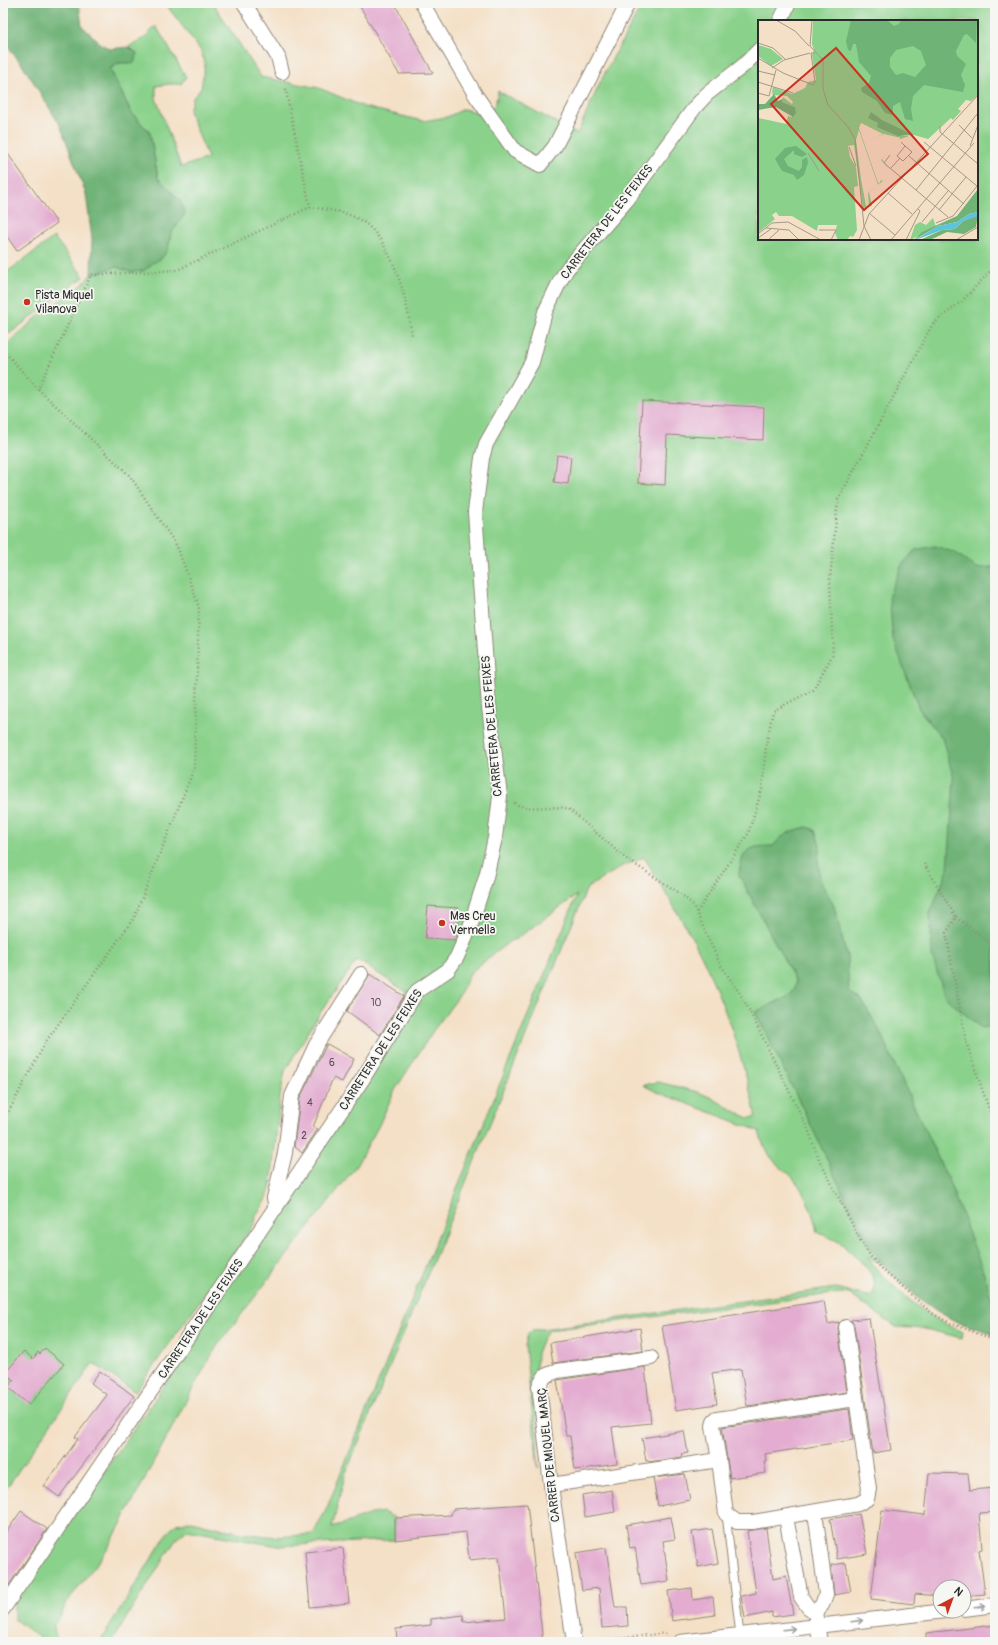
<svg xmlns="http://www.w3.org/2000/svg" width="998" height="1645" font-family="Pangolin,sans-serif">
  <style>
    .green { fill: #8ad18b; stroke: #5a7e5b; fill-rule: evenodd }
    .forest { fill: #6fb377; stroke: #4d6f51 }
    .building { fill: #e3acd0 }
    .lines { fill: none; stroke-linecap: round; stroke-linejoin: round }
    .lane-casing { stroke: #908678; stroke-width: 9 }
    .street-casing { stroke: #908678; stroke-width: 16 }
    .path { stroke: #908678; stroke-width: 2.5; stroke-dasharray: 1 3; stroke-linecap: butt }
    .lane { stroke: #fff; stroke-width: 7 }
    .street { stroke: #fff; stroke-width: 14 }
    .oneway { stroke: #a0a0a0 }
    .poi-dot { fill: #c8321e; stroke: #f6f6f2; stroke-width: 1.5 }
    .labels { text-anchor: middle; dominant-baseline: central; stroke-width: 3.5; stroke-linejoin: round; paint-order: stroke }
    .number-label { font-size: 10px; fill: #594b54 }
    .street-label { font-size: 12px; fill: #2b2b2b; stroke: #f6f6f2 }
    .poi-label { font-size: 12px; fill: #2b2b2b; stroke: #f6f6f2; text-anchor: start }
    .inset-road { fill: none; stroke: #a49888; stroke-width: 1 }
    .view { fill: #c8321e; fill-opacity: 0.15; stroke: #c8321e; stroke-width: 2 }
    .inset-edge { fill: none; stroke: #2b2b2b; stroke-width: 2 }
  </style>
  <rect width="100%" height="100%" fill="#f6f6f2"/>
  <filter id="ink" filterUnits="userSpaceOnUse"><feTurbulence type="fractalNoise" baseFrequency=".025" numOctaves="2"/><feDisplacementMap in="SourceGraphic" scale="8" xChannelSelector="R" yChannelSelector="G"/><feConvolveMatrix kernelMatrix="1 2 1 2 8 2 1 2 1" color-interpolation-filters="sRGB"/></filter>
  <filter id="wash" filterUnits="userSpaceOnUse"><feTurbulence type="fractalNoise" baseFrequency=".012" numOctaves="4" result="noise"/><feDisplacementMap in="SourceGraphic" scale="16" xChannelSelector="R" yChannelSelector="G"/><feGaussianBlur stdDeviation="0.9" result="paint"/><feColorMatrix in="noise" values="0 0 0 0 0 0 0 0 0 0 0 0 0 0 0 0 0 1.4 0 .05"/><feComposite in="paint" operator="in"/></filter>
  <g filter="url(#wash)">
    <rect width="100%" height="100%" fill="#f4e0c6"/>
    <g class="green">
      <path d="M 165,3 L 213,3 L 261,77 L 319,88 L 364,107 L 423,121 L 447,117 L 464,109 L 484,114 C 495,107 496,104 498,91 L 577,134 L 603,76 L 643,3 L 995,3 L 995,1338 L 985,1329 L 897,1272 L 868,1257 C 879,1276 914,1305 933,1317 C 942,1323 953,1328 963,1332 L 962,1338 L 925,1329 L 896,1327 L 849,1294 L 840,1293 L 549,1330 L 543,1338 L 537,1353 L 535,1388 L 538,1468 L 525,1346 L 528,1333 L 535,1330 L 836,1288 C 848,1290 859,1296 871,1296 C 884,1279 860,1261 849,1251 C 846,1249 845,1246 842,1244 C 835,1239 825,1236 817,1232 C 814,1215 805,1191 793,1178 C 789,1173 784,1170 779,1166 C 769,1157 762,1144 759,1131 L 657,1092 L 643,1085 L 658,1082 L 698,1092 L 712,1098 L 738,1113 L 749,1118 L 756,1117 C 743,1057 723,998 695,943 C 679,914 661,886 644,857 L 621,867 L 587,888 L 345,1475 L 332,1528 L 371,1514 L 383,1512 L 395,1518 L 395,1540 L 278,1546 L 187,1530 L 177,1538 L 111,1642 L 100,1642 L 168,1532 L 176,1524 L 191,1521 L 241,1533 L 276,1537 L 313,1534 L 326,1510 L 577,895 L 516,939 L 510,941 L 471,972 L 459,996 L 433,1031 L 395,1090 L 378,1127 L 356,1166 L 217,1346 L 193,1388 L 107,1550 L 67,1602 L 60,1617 L 54,1624 L 55,1635 L 61,1642 L 45,1642 L 14,1619 L 14,1600 L 157,1396 L 268,1221 L 416,998 L 357,960 L 318,1016 L 285,1071 L 280,1097 L 271,1186 L 266,1201 L 256,1215 L 255,1223 L 135,1392 L 93,1363 L 3,1493 L 3,339 L 7,344 L 41,314 L 82,285 L 92,273 L 168,249 L 171,233 L 185,214 L 169,189 L 158,178 L 150,133 L 131,112 L 110,69 L 137,53 L 128,47 L 143,39 L 156,26 L 186,77 L 181,84 L 169,84 L 156,86 L 156,98 L 181,167 L 208,158 L 189,111 L 193,98 L 201,88 L 205,64 L 201,51 ZM 759,21 L 977,21 L 977,239 L 759,239 Z"/>
      <path d="M 54,237 L 84,277 L 9,334 L 3,326 L 3,275 Z"/>
    </g>
    <g class="forest">
      <path d="M 3,3 L 79,3 L 82,26 L 99,42 L 109,49 L 128,47 L 137,53 L 134,63 L 117,63 L 110,69 L 131,112 L 150,133 L 158,178 L 180,200 L 185,214 L 171,233 L 168,249 L 162,258 L 153,263 L 144,271 L 131,272 L 116,267 L 91,275 L 92,239 L 86,194 L 60,125 L 24,67 L 3,40 Z"/>
      <path d="M 935,546 L 956,553 L 976,568 L 995,567 L 995,1025 L 981,1028 L 945,997 L 932,956 L 930,913 L 948,869 L 954,779 L 942,738 L 919,709 L 893,640 L 889,595 L 902,565 L 915,550 Z"/>
      <path d="M 807,827 L 815,830 L 820,846 L 818,860 L 820,880 L 834,906 L 847,957 L 849,992 L 861,999 L 878,1028 L 950,1184 L 984,1273 L 995,1313 L 995,1334 L 957,1322 L 937,1311 L 917,1297 L 888,1270 L 870,1247 L 847,1202 L 807,1117 L 755,1012 L 789,996 L 795,989 L 796,982 L 739,875 C 742,849 748,846 773,846 C 784,833 790,831 807,827 Z"/>
    </g>
    <g id="blocks">
      <g class="building">
        <path d="M 358,3 L 394,3 L 433,73 L 399,74 Z"/>
        <path d="M 3,147 L 57,223 L 17,251 L 3,231 Z"/>
        <path d="M 642,401 L 764,407 L 763,440 L 667,435 L 665,485 L 638,483 Z"/>
        <path d="M 557,455 L 571,457 L 568,484 L 554,482 Z"/>
        <path d="M 428,906 L 459,908 L 458,934 L 455,940 L 425,938 Z"/>
        <path d="M 370,974 L 404,996 L 380,1035 L 347,1011 Z"/>
        <path d="M 327,1044 L 354,1059 L 342,1082 L 333,1078 L 313,1127 L 318,1129 L 302,1153 L 294,1146 L 300,1098 Z"/>
        <path d="M 824,1301 L 828,1324 L 839,1322 L 838,1328 L 847,1392 L 747,1406 L 741,1369 L 712,1373 L 717,1404 L 676,1410 L 662,1326 Z"/>
        <path d="M 869,1318 L 891,1450 L 873,1453 L 854,1326 L 851,1320 Z"/>
        <path d="M 640,1328 L 643,1351 L 553,1363 L 550,1343 Z"/>
        <path d="M 45,1348 L 64,1364 L 29,1405 L 8,1387 L 14,1380 L 5,1373 L 24,1351 L 33,1359 L 38,1352 L 40,1354 Z"/>
        <path d="M 645,1367 L 651,1423 L 612,1427 L 617,1464 L 575,1470 L 570,1436 L 566,1436 L 557,1380 Z"/>
        <path d="M 100,1371 L 134,1396 L 59,1497 L 44,1486 L 78,1439 L 75,1437 L 107,1395 L 91,1383 Z"/>
        <path d="M 849,1409 L 853,1440 L 765,1454 L 766,1461 L 764,1461 L 766,1473 L 730,1478 L 722,1427 Z"/>
        <path d="M 684,1431 L 688,1453 L 681,1454 L 682,1457 L 649,1462 L 649,1460 L 646,1461 L 642,1438 Z"/>
        <path d="M 929,1473 L 968,1474 L 970,1490 L 995,1488 L 995,1512 L 979,1513 L 982,1549 L 979,1550 L 985,1594 L 964,1596 L 964,1587 L 940,1587 L 940,1596 L 915,1594 L 914,1604 L 871,1599 L 882,1510 L 925,1515 Z"/>
        <path d="M 685,1474 L 690,1500 L 658,1506 L 653,1478 Z"/>
        <path d="M 612,1490 L 615,1512 L 585,1517 L 582,1495 Z"/>
        <path d="M 527,1504 L 543,1642 L 397,1642 L 396,1629 L 431,1625 L 431,1619 L 463,1615 L 464,1622 L 506,1618 L 499,1557 L 469,1560 L 466,1532 L 395,1540 L 395,1518 L 451,1515 L 453,1509 Z"/>
        <path d="M 21,1511 L 47,1529 L 3,1594 L 3,1537 Z"/>
        <path d="M 859,1514 L 867,1554 L 837,1559 L 830,1519 Z"/>
        <path d="M 671,1517 L 675,1539 L 663,1541 L 669,1581 L 641,1585 L 635,1547 L 630,1548 L 626,1525 Z"/>
        <path d="M 766,1528 L 773,1579 L 786,1576 L 793,1614 L 772,1617 L 772,1612 L 745,1618 L 741,1596 L 756,1593 L 747,1531 Z"/>
        <path d="M 712,1529 L 718,1563 L 698,1567 L 692,1532 Z"/>
        <path d="M 343,1548 L 349,1603 L 310,1607 L 305,1552 Z"/>
        <path d="M 606,1548 L 615,1607 L 627,1607 L 628,1626 L 602,1628 L 599,1588 L 582,1590 L 576,1553 Z"/>
        <path d="M 846,1563 L 851,1592 L 834,1595 L 831,1565 Z"/>
        <path d="M 692,1588 L 693,1600 L 713,1597 L 715,1615 L 672,1621 L 668,1591 Z"/>
        <path d="M 995,1625 L 995,1642 L 926,1642 L 926,1633 Z"/>
      </g>
    </g>
  </g>
  <g filter="url(#ink)">
    <use href="#blocks" fill-opacity="0" stroke="#908678" stroke-width="1"/>
    <g class="lines">
      <defs>
        <path id="lane" d="M 726,1514 L 740,1635"/>
        <g id="street">
          <path d="M 244,3 L 278,57 L 282,72"/>
          <path d="M 422,3 L 476,96 L 515,151 L 540,165 L 555,146 L 628,3"/>
          <path d="M 780,21 L 789,3"/>
          <path d="M 276,1208 L 274,1198 L 285,1153 L 292,1096 L 316,1045 L 361,974"/>
          <path d="M 846,1327 L 869,1489 L 867,1499 L 858,1504 L 753,1522 L 737,1522 L 726,1514 L 719,1460 L 713,1426 L 714,1422 L 717,1419 L 856,1399"/>
          <path d="M 551,1485 L 719,1460"/>
          <path d="M 815,1512 L 826,1594 L 822,1605 L 815,1612 L 820,1642"/>
          <path d="M 786,1517 L 801,1597 L 808,1607 L 815,1612"/>
          <path d="M 3,1609 L 362,1080 L 417,991 L 448,970 L 457,957 L 470,927 L 486,877 L 495,838 L 500,796 L 489,707 L 475,512 L 482,458 L 486,444 L 532,362 L 545,312 L 560,281 L 567,269 L 627,200 L 695,107 L 707,94 L 744,65 L 759,50"/>
          <path d="M 964,1609 L 995,1605"/>
          <path d="M 574,1642 L 552,1493 L 539,1386 L 545,1376 L 557,1371 L 651,1358"/>
          <path d="M 680,1642 L 945,1611"/>
        </g>
      </defs>
      <use href="#lane" class="lane-casing"/>
      <use href="#street" class="street-casing"/>
      <g class="path">
        <path d="M 310,207 C 329,210 351,212 366,224 C 395,248 407,301 412,336"/>
        <path d="M 3,350 L 38,389"/>
        <path d="M 514,803 C 528,812 553,804 569,809 L 625,858 L 681,894 L 693,905 L 720,964 L 739,992 L 748,1008 L 808,1129 L 819,1159 L 861,1242 L 871,1257 L 886,1273 L 932,1313 L 950,1323 L 995,1340"/>
        <path d="M 924,864 L 956,917 L 946,933 L 966,1042 L 995,1127"/>
        <path d="M 697,912 L 748,834 L 762,789 L 766,746 L 773,711 L 813,690 L 833,654 L 830,579 L 838,500 L 932,325 L 963,300 L 995,266"/>
        <path d="M 956,917 L 995,947"/>
        <path d="M 3,1122 L 47,1040 L 134,918 L 194,769 L 199,607 L 177,546 L 130,476 L 38,389 L 91,275 L 177,270 L 310,207 L 285,86"/>
        <path d="M 589,1642 L 667,1633"/>
      </g>
      <use href="#lane" class="lane"/>
      <use href="#street" class="street"/>
    </g>
    <defs><path id="oneway-shaft" d="M-6 0H5M1.5-3L5.5 0L1.5 3" fill="none" stroke-width="1.6" stroke-linecap="round" stroke-linejoin="round"/></defs>
    <g class="oneway">
      <use href="#oneway-shaft" transform="translate(980 1607) rotate(-7)"/>
      <use href="#oneway-shaft" transform="translate(857 1621) rotate(-7)"/>
      <use href="#oneway-shaft" transform="translate(789 1629) rotate(-7)"/>
    </g>
  </g>
  <g class="poi-dot">
    <circle cx="27" cy="302" r="4"/>
    <circle cx="442" cy="923" r="4"/>
  </g>
  <g class="labels">
    <g class="number-label">
      <text x="376" y="1003">10</text>
      <text x="332" y="1063">6</text>
      <text x="310" y="1103">4</text>
      <text x="304" y="1136">2</text>
    </g>
    <g class="street-label">
      <text transform="translate(607 222) rotate(-52)">CARRETERA DE LES FEIXES</text>
      <text transform="translate(492 726) rotate(-95)">CARRETERA DE LES FEIXES</text>
      <text transform="translate(381 1050) rotate(-57)">CARRETERA DE LES FEIXES</text>
      <text transform="translate(201 1319) rotate(-56)">CARRETERA DE LES FEIXES</text>
      <text transform="translate(549 1455) rotate(-96)">CARRER DE MIQUEL MARÇ</text>
    </g>
    <g class="poi-label">
      <text x="35" y="295">Pista Miquel<tspan x="35" dy="14">Vilanova</tspan></text>
      <text x="450" y="916">Mas Creu<tspan x="450" dy="14">Vermella</tspan></text>
    </g>
  </g>
  <g transform="translate(758 20)">
    <rect width="220" height="220" fill="#f4e0c6"/>
    <path d="M 55,0 L 220,0 L 220,75 L 213,81 L 208,80 L 200,89 L 203,91 L 195,100 L 193,98 L 170,119 L 156,115 L 141,116 L 151,116 L 140,120 L 124,139 L 131,149 L 123,140 L 140,120 L 143,118 L 126,114 L 116,118 L 125,114 L 103,103 L 101,108 L 119,160 L 121,164 L 123,160 L 125,161 L 111,172 L 114,186 L 105,188 L 96,125 L 90,126 L 92,137 L 98,147 L 100,166 L 96,167 L 99,210 L 95,217 L 92,216 L 89,220 L 80,220 L 77,213 L 79,205 L 60,205 L 59,211 L 34,196 L 21,196 L 18,192 L 14,195 L 17,199 L 0,213 L 0,98 L 33,105 L 28,104 L 30,96 L 34,97 L 37,87 L 24,82 L 25,77 L 34,84 L 35,82 L 29,76 L 15,75 L 14,72 L 15,67 L 34,74 L 47,68 L 50,62 L 58,60 L 54,35 L 56,30 L 54,24 ZM 101,110 L 120,165 L 110,173 L 111,187 L 108,186 L 103,159 L 98,120 ZM 0,25 L 13,29 L 25,39 L 13,46 L 0,36 ZM 175,198 L 178,207 L 152,220 L 157,205 L 162,202 L 168,205 Z" fill="#8ad18b" fill-rule="evenodd"/>
    <path d="M 93,0 L 129,0 L 136,6 L 141,4 L 143,0 L 219,0 L 218,23 L 209,14 L 206,15 L 198,31 L 199,36 L 208,44 L 203,55 L 207,65 L 205,72 L 166,65 L 155,76 L 153,89 L 155,101 L 147,99 L 142,82 L 135,86 L 135,95 L 127,93 L 119,81 L 104,72 L 103,68 L 111,63 L 113,56 L 101,42 L 98,24 L 95,24 L 93,31 L 90,30 L 88,21 ZM 155,26 L 163,31 L 168,45 L 157,57 L 145,53 L 138,55 L 132,47 L 132,38 L 138,30 ZM 16,74 L 20,81 L 25,79 L 24,82 L 37,87 L 38,93 L 35,97 L 18,87 L 0,90 L 0,84 L 7,84 ZM 113,92 L 124,100 L 153,114 L 140,116 L 119,107 L 120,103 L 110,98 ZM 38,126 L 49,134 L 44,137 L 36,134 L 36,130 L 26,139 L 30,146 L 41,151 L 44,147 L 44,140 L 49,137 L 50,143 L 46,155 L 39,160 L 36,155 L 24,151 L 17,139 L 27,128 ZM 220,169 L 220,192 L 211,194 L 199,202 L 180,206 L 156,220 L 164,212 L 199,196 ZM 220,195 L 218,207 L 206,214 L 189,212 L 172,220 L 162,220 L 184,210 L 197,209 L 205,201 Z" fill="#6fb377" fill-rule="evenodd"/>
    <path d="M 220,192 L 220,196 L 205,201 L 197,209 L 184,210 L 157,220 L 180,206 L 199,202 L 211,194 Z" fill="#5fc3dd"/>
    <path class="inset-road" d="M 18,0 L 37,11 L 51,26M 54,0 L 52,26 L 65,40 L 65,69 L 70,85 L 90,107 L 97,119 L 106,206 L 113,220M 0,23 L 15,28 L 27,39M 0,38 L 25,53 L 55,65 L 57,62 L 53,33 L 57,33M 14,48 L 26,40 L 52,33M 0,51 L 17,55M 0,62 L 35,73M 0,73 L 11,76 L 18,50M 201,105 L 214,118M 182,106 L 182,112 L 220,144M 143,122 L 147,126 L 153,131 L 154,132 L 145,141 L 139,136 L 147,126M 166,122 L 219,166M 212,126 L 220,105M 91,127 L 98,146M 50,133 L 61,151M 132,135 L 126,143 L 190,197M 151,136 L 206,184M 132,149 L 142,138M 158,170 L 220,93M 130,173 L 154,194M 194,174 L 208,157M 181,190 L 194,174M 111,193 L 137,215M 164,202 L 190,171M 178,203 L 195,196 L 220,165M 8,208 L 31,210 L 41,220M 61,210 L 78,210 L 73,220M 0,214 L 14,203 L 30,202 L 63,220M 0,218 L 13,209M 10,220 L 21,210M 101,220 L 111,194 L 220,75M 133,220 L 216,123M 148,220 L 162,191 L 160,189M 198,220 L 220,207"/>
    <path class="view" d="M 78,28 L 170,134 L 106,190 L 13,84 Z"/>
    <rect width="220" height="220" class="inset-edge"/>
  </g>
  <rect width="998" height="1645" fill="none" stroke="#f6f6f2" stroke-width="16"/>
  <g transform="translate(952 1599) rotate(41)"><circle r="19" fill="#f6f6f2" stroke="#a5a5a2"/>
  <path d="M0-3L7 15L0 10L-7 15Z" fill="#c8321e"/>
  <text y="-6" font-size="11" font-weight="bold" text-anchor="middle" fill="#2b2b2b">N</text>
  </g>
</svg>
